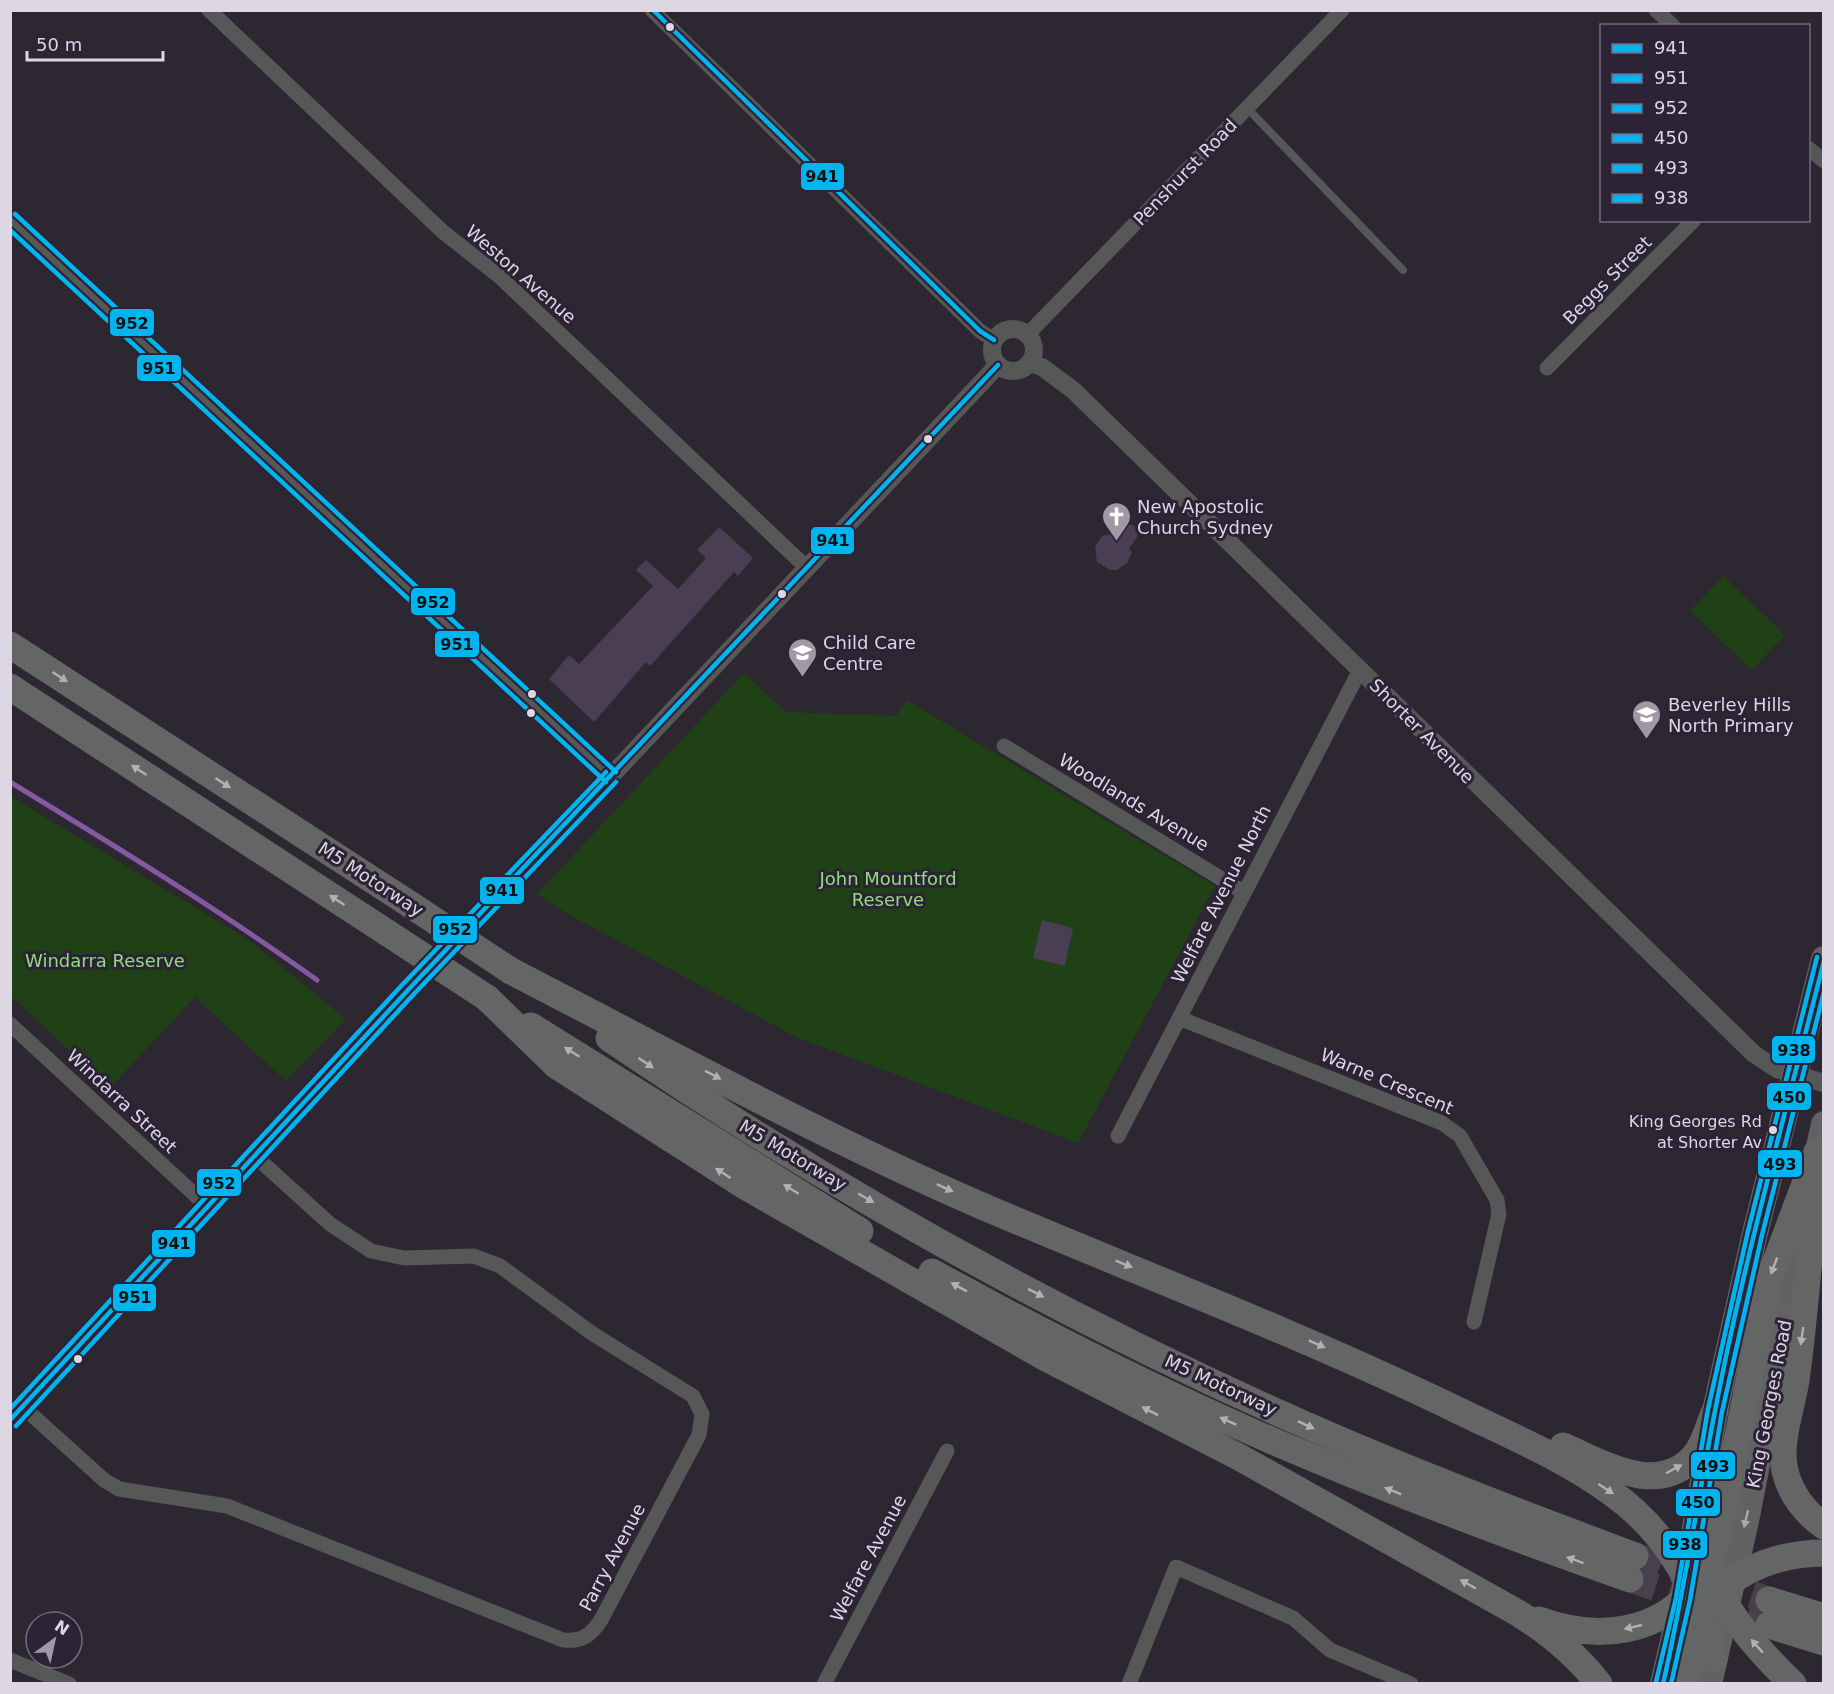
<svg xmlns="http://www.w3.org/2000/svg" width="1834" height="1694" font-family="'DejaVu Sans',sans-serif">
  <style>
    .green { fill: #1f4115 }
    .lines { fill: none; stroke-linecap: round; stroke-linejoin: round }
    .stream { stroke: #8259a2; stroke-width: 5 }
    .building { fill: #493e52 }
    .tertiary-tunnel { stroke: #47414d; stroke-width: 18; stroke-dasharray: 18 9; stroke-linecap: butt }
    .motorway-tunnel { stroke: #47414d; stroke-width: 27; stroke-dasharray: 27 14; stroke-linecap: butt }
    .service { stroke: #565757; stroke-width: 8 }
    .minor { stroke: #565757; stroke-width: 15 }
    .tertiary { stroke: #565757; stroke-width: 18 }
    .trunk { stroke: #626262; stroke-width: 26 }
    .motorway { stroke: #646665; stroke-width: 27 }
    .motorway-bridge { stroke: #646665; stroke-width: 27 }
    .bus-1-casing { stroke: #2d2336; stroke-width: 9 }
    .bus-2-casing { stroke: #2d2336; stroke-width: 9 }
    .bus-3-casing { stroke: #2d2336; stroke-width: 9 }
    .bus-4-casing { stroke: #2d2336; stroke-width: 9 }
    .bus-5-casing { stroke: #2d2336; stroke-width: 9 }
    .bus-6-casing { stroke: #2d2336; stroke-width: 9 }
    .bus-1 { stroke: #00b5ef; stroke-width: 4.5 }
    .bus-2 { stroke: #00b5ef; stroke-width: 4.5 }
    .bus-3 { stroke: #00b5ef; stroke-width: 4.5 }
    .bus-4 { stroke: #00b5ef; stroke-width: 4.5 }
    .bus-5 { stroke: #00b5ef; stroke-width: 4.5 }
    .bus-6 { stroke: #00b5ef; stroke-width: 4.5 }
    .oneway { fill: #b3afb7 }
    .oneway2 { fill: #aca8af }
    .bus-dot { fill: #ddd6e3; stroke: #2d2336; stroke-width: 2 }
    .labels { text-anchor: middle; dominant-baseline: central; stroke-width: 6; stroke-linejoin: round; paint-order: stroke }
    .bus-label { font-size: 16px; fill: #ddd6e3; stroke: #2d2336; text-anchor: end }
    .street-label { font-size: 18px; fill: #ddd6e3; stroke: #2d2336 }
    .poi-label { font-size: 18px; fill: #ddd6e3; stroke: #2d2336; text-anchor: start }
    .park-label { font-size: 18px; fill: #8fdf79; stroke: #2d2336 }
    .line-badge { stroke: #2d2336; stroke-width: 2 }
    .pale-badge-label { font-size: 16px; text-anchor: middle; font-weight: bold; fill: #111 }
  </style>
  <rect width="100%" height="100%" fill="#2d2732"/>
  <g class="green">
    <path d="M 1723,576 L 1785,635 L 1752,670 L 1690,611 Z"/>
    <path d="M 744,673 L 786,712 L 896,716 L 907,700 L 1215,886 L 1078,1143 L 798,1038 L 566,913 L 537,894 Z"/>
    <path d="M 10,796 L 249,940 L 346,1019 L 286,1081 L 195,997 L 110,1088 L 11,996 Z"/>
  </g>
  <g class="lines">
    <path class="stream" d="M 10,782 C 115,846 218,909 317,980"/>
  </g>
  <g class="building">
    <path d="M 1124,522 L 1137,527 L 1137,537 L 1129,549 L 1132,552 L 1127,563 L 1117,570 L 1110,570 L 1097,562 L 1095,547 L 1102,536 L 1111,534 L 1118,524 Z"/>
    <path d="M 719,527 L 753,558 L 738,576 L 734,572 L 650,666 L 646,662 L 594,722 L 549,679 L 569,655 L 579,664 L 653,586 L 636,570 L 646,560 L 678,589 L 706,558 L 697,550 Z"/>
    <path d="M 1042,920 L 1073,928 L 1065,966 L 1033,958 Z"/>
  </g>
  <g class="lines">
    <path class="tertiary-tunnel" d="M 408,990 L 480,915"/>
    <g class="motorway-tunnel">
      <path d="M 1635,1556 L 1769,1600"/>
      <path d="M 1630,1579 L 1769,1625"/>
    </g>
    <path class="service" d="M 1247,108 L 1403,270"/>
    <g class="minor">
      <path d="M 209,10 L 443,232 L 499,276 L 806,567"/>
      <path d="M 652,10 L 980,331 L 994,340"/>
      <path d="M 1656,10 L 1673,26"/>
      <path d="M 1808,148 L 1824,161"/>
      <path d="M 10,219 L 611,777"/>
      <path d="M 1028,334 L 1342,10"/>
      <path d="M 1547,368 L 1694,220"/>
      <path d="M 1004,746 L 1243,892"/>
      <path d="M 1179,1018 L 1442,1123 L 1460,1136 L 1497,1200 L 1499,1214 L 1474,1322"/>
      <path d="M 10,1024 L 207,1206"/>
      <path d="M 1118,1136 L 1360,670"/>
      <path d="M 23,1407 L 104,1480 L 119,1489 L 227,1506 L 563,1640 C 582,1642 591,1635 601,1620 L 699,1435 L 702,1414 L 693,1396 L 593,1334 L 500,1266 L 474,1256 L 404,1258 L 371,1251 L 330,1224 L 255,1156"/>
      <path d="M 10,1660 L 69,1684"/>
      <path d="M 824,1684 L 947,1451"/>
      <path d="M 1129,1684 L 1176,1567 L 1293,1618 L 1330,1650 L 1411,1684"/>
    </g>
    <g class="tertiary">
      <circle cx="1013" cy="350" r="21"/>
      <path d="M 1029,363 L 1042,367 L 1073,390 L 1754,1054 L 1777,1069 L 1824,1083"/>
      <path d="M 480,915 L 998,365"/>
      <path d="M 10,1421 L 408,990"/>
    </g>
    <g class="trunk">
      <path d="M 1813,1173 L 1824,1124"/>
      <path d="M 1663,1684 L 1683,1599 L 1715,1411 L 1755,1233 L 1824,959"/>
      <path d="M 1709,1684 L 1746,1521 L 1801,1239"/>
    </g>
    <g class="motorway">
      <path d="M 10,645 L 411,905"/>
      <path d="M 10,687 L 386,932"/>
      <path d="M 511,971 C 674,1055 835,1144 1003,1215 C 1153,1278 1303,1336 1449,1406 C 1504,1433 1563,1457 1612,1493 C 1668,1533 1701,1593 1714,1659"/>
      <path d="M 487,998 L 557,1066 L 743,1185 L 1046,1358 L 1239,1457 L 1518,1613 C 1550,1633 1576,1654 1599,1684"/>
      <path d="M 531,1026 L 860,1231"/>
      <path d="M 609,1038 C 835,1192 1082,1328 1333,1437 C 1433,1480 1534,1518 1635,1556"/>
      <path d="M 1815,1183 C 1810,1249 1805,1315 1796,1380 C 1792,1408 1778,1442 1785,1471 C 1790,1493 1805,1513 1824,1526"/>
      <path d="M 932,1272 C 1046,1335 1163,1394 1282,1445 C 1397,1494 1513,1538 1630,1579"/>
      <path d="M 1563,1446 C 1603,1463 1660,1499 1696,1454 C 1705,1442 1709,1424 1715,1411"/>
      <path d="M 1698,1519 C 1705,1589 1743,1636 1793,1684"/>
      <path d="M 1769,1600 L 1824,1617"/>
      <path d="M 1539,1620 C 1597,1641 1660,1635 1698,1583 C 1706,1572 1711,1558 1716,1545 L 1770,1277 L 1817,1152"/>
      <path d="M 1769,1625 L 1824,1642"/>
      <path d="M 1686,1684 C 1691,1666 1692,1646 1697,1629 C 1713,1576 1774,1553 1824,1553"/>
    </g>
    <g class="motorway-bridge">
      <path d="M 411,905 L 511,971"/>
      <path d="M 386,932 L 487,998"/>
    </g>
    <defs>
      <g id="bus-1">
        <path d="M 653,10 L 980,331 L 994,340"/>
        <path d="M 10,1420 L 408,990 L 998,365"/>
      </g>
      <g id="bus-2">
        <path d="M 10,230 L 606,782"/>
        <path d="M 16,1426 L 413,995 L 616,782"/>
      </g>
      <g id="bus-3">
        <path d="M 15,214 L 616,772"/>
        <path d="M 10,1409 L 402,985 L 606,772"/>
      </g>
      <path id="bus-4" d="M 1663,1684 C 1684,1593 1697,1502 1715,1411 C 1744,1260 1786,1111 1824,961"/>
      <path id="bus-5" d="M 1671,1684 L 1690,1600 L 1722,1412 L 1762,1235 L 1824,992"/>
      <path id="bus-6" d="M 1656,1682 L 1676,1598 L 1708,1409 L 1748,1231 L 1817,957"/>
    </defs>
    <use href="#bus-1" class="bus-1-casing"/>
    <use href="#bus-2" class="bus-2-casing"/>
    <use href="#bus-3" class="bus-3-casing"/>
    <use href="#bus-4" class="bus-4-casing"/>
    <use href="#bus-5" class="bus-5-casing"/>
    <use href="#bus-6" class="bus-6-casing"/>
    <use href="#bus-1" class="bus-1"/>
    <use href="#bus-2" class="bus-2"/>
    <use href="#bus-3" class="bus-3"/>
    <use href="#bus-4" class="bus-4"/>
    <use href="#bus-5" class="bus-5"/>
    <use href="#bus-6" class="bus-6"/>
  </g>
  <defs><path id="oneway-solid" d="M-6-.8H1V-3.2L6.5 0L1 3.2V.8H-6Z" transform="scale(1.5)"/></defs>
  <g class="oneway">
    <use href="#oneway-solid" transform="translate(60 677) rotate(33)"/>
    <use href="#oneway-solid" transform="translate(139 770) rotate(-147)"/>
    <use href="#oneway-solid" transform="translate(223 783) rotate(33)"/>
    <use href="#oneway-solid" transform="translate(337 900) rotate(-147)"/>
    <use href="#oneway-solid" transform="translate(572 1052) rotate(-148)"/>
    <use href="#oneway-solid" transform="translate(646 1063) rotate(34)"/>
    <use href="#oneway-solid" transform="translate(713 1075) rotate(27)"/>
    <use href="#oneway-solid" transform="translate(723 1173) rotate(-147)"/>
    <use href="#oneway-solid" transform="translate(945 1188) rotate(25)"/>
    <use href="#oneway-solid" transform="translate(791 1189) rotate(-148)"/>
    <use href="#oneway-solid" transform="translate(866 1198) rotate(30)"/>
    <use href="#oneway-solid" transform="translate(1124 1264) rotate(22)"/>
    <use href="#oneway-solid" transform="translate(1774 1266) rotate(111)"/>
    <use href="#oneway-solid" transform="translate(959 1287) rotate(-151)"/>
    <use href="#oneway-solid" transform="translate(1036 1293) rotate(27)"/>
    <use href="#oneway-solid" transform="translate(1802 1336) rotate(98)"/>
    <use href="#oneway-solid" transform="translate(1317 1344) rotate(24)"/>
    <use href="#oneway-solid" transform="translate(1150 1411) rotate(-153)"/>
    <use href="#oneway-solid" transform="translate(1228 1421) rotate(-156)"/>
    <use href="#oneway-solid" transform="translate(1306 1425) rotate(25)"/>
    <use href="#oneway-solid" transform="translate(1674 1469) rotate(-28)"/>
    <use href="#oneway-solid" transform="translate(1606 1489) rotate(33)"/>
    <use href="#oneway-solid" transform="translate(1393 1491) rotate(-158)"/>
    <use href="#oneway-solid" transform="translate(1575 1560) rotate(-160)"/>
    <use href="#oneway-solid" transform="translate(1468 1584) rotate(-150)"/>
    <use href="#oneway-solid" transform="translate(1633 1627) rotate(167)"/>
    <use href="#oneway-solid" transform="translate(1757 1646) rotate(-131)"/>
  </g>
  <use class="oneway2" href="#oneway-solid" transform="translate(1746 1519) rotate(103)"/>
  <defs>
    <symbol id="church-pin" viewBox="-11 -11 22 30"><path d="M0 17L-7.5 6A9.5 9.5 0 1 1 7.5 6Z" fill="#9f99a5" stroke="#2d2336"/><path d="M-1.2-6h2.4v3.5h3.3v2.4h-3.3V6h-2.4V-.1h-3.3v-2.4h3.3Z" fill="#fff"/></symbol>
    <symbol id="school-pin" viewBox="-11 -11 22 30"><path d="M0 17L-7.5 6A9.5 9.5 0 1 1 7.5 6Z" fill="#9f99a5" stroke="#2d2336"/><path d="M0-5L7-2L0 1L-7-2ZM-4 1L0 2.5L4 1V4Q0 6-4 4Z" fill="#fff"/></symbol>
  </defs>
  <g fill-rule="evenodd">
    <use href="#church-pin" x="1100" y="500" width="33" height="45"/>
    <use href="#school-pin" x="786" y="636" width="33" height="45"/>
    <use href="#school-pin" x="1630" y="698" width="33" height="45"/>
  </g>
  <g class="bus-dot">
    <circle cx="670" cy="27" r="5"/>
    <circle cx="928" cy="439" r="5"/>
    <circle cx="782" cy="594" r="5"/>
    <circle cx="532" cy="694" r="5"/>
    <circle cx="531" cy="713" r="5"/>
    <circle cx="1773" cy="1130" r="5"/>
    <circle cx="78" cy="1359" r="5"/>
  </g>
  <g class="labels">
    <g class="bus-label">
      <text x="1762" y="1121">King Georges Rd<tspan x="1762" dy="21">at Shorter Av</tspan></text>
    </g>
    <g class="street-label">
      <text transform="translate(1185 172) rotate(-46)">Penshurst Road</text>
      <text transform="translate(521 274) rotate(41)">Weston Avenue</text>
      <text transform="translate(1607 280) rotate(-45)">Beggs Street</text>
      <text transform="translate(1422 731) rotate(45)">Shorter Avenue</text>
      <text transform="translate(1134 802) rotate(31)">Woodlands Avenue</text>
      <text transform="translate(371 879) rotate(33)">M5 Motorway</text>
      <text transform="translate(1221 894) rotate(-63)">Welfare Avenue North</text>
      <text transform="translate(1387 1081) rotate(23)">Warne Crescent</text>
      <text transform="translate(122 1101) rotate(43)">Windarra Street</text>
      <text transform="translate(793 1155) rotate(31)">M5 Motorway</text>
      <text transform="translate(1221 1385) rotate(25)">M5 Motorway</text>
      <text transform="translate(1769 1404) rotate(-79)">King Georges Road</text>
      <text transform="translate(612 1557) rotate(-62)">Parry Avenue</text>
      <text transform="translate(868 1558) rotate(-62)">Welfare Avenue</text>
    </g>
    <g class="poi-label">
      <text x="1137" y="506">New Apostolic<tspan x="1137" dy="21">Church Sydney</tspan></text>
      <text x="823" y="642">Child Care<tspan x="823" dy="21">Centre</tspan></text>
      <text x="1668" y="704">Beverley Hills<tspan x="1668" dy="21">North Primary</tspan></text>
    </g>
    <g class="park-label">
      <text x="888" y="878">John Mountford<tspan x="888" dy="21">Reserve</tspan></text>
      <text x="105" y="960">Windarra Reserve</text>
    </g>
  </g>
  <g class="line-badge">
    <rect x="800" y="162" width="45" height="29" rx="6" fill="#00b5ef"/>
    <rect x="109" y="308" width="46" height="29" rx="6" fill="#00b5ef"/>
    <rect x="136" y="354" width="46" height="28" rx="6" fill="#00b5ef"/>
    <rect x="810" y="526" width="45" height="29" rx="6" fill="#00b5ef"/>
    <rect x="410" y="587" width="46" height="29" rx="6" fill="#00b5ef"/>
    <rect x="434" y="630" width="46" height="28" rx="6" fill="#00b5ef"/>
    <rect x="479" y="876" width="46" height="29" rx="6" fill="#00b5ef"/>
    <rect x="432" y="915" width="46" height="29" rx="6" fill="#00b5ef"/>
    <rect x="1771" y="1035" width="45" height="29" rx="6" fill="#00b5ef"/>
    <rect x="1766" y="1082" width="46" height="29" rx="6" fill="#00b5ef"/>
    <rect x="1757" y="1149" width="46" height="29" rx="6" fill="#00b5ef"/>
    <rect x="196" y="1168" width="46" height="29" rx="6" fill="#00b5ef"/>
    <rect x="151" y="1229" width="45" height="29" rx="6" fill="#00b5ef"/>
    <rect x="112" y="1283" width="45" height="29" rx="6" fill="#00b5ef"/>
    <rect x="1690" y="1451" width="46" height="29" rx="6" fill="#00b5ef"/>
    <rect x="1675" y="1488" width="46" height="29" rx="6" fill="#00b5ef"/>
    <rect x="1662" y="1530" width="46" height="29" rx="6" fill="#00b5ef"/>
  </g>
  <g class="pale-badge-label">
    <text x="822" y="182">941</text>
    <text x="132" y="329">952</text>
    <text x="159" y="374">951</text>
    <text x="833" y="546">941</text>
    <text x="433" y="608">952</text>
    <text x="457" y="650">951</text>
    <text x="502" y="896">941</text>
    <text x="455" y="935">952</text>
    <text x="1794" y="1056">938</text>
    <text x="1789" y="1103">450</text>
    <text x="1780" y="1170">493</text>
    <text x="219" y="1189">952</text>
    <text x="174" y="1249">941</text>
    <text x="135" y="1303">951</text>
    <text x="1713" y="1472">493</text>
    <text x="1698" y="1508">450</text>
    <text x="1685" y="1550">938</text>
  </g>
  <rect width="1834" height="1694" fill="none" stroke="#ddd6e3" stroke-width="24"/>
  <rect x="1600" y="24" width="210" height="198" fill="#2d2336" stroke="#736b7b" stroke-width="1.5"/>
  <rect x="1612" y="44" width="30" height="9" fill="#00b5ef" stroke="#736b7b" stroke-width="1.5"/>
  <text x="1654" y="54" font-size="18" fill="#ddd6e3">941</text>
  <rect x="1612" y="74" width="30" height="9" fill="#00b5ef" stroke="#736b7b" stroke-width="1.5"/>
  <text x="1654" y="84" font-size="18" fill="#ddd6e3">951</text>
  <rect x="1612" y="104" width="30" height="9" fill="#00b5ef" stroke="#736b7b" stroke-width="1.5"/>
  <text x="1654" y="114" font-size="18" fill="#ddd6e3">952</text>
  <rect x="1612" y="134" width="30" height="9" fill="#00b5ef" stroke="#736b7b" stroke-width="1.5"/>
  <text x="1654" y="144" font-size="18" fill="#ddd6e3">450</text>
  <rect x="1612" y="164" width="30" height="9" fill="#00b5ef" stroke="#736b7b" stroke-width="1.5"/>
  <text x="1654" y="174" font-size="18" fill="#ddd6e3">493</text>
  <rect x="1612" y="194" width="30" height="9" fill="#00b5ef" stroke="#736b7b" stroke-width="1.5"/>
  <text x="1654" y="204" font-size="18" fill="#ddd6e3">938</text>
  <g transform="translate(54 1640) rotate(33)"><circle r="28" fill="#2d2336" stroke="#736b7b" stroke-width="1.5"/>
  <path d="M0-4.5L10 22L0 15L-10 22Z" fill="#9f99a5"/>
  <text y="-9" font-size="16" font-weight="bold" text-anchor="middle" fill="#ddd6e3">N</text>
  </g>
  <path d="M27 51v9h136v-9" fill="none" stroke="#ddd6e3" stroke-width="3"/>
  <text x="36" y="51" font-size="18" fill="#ddd6e3" stroke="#2d2336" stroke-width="4.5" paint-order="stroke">50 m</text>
</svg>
